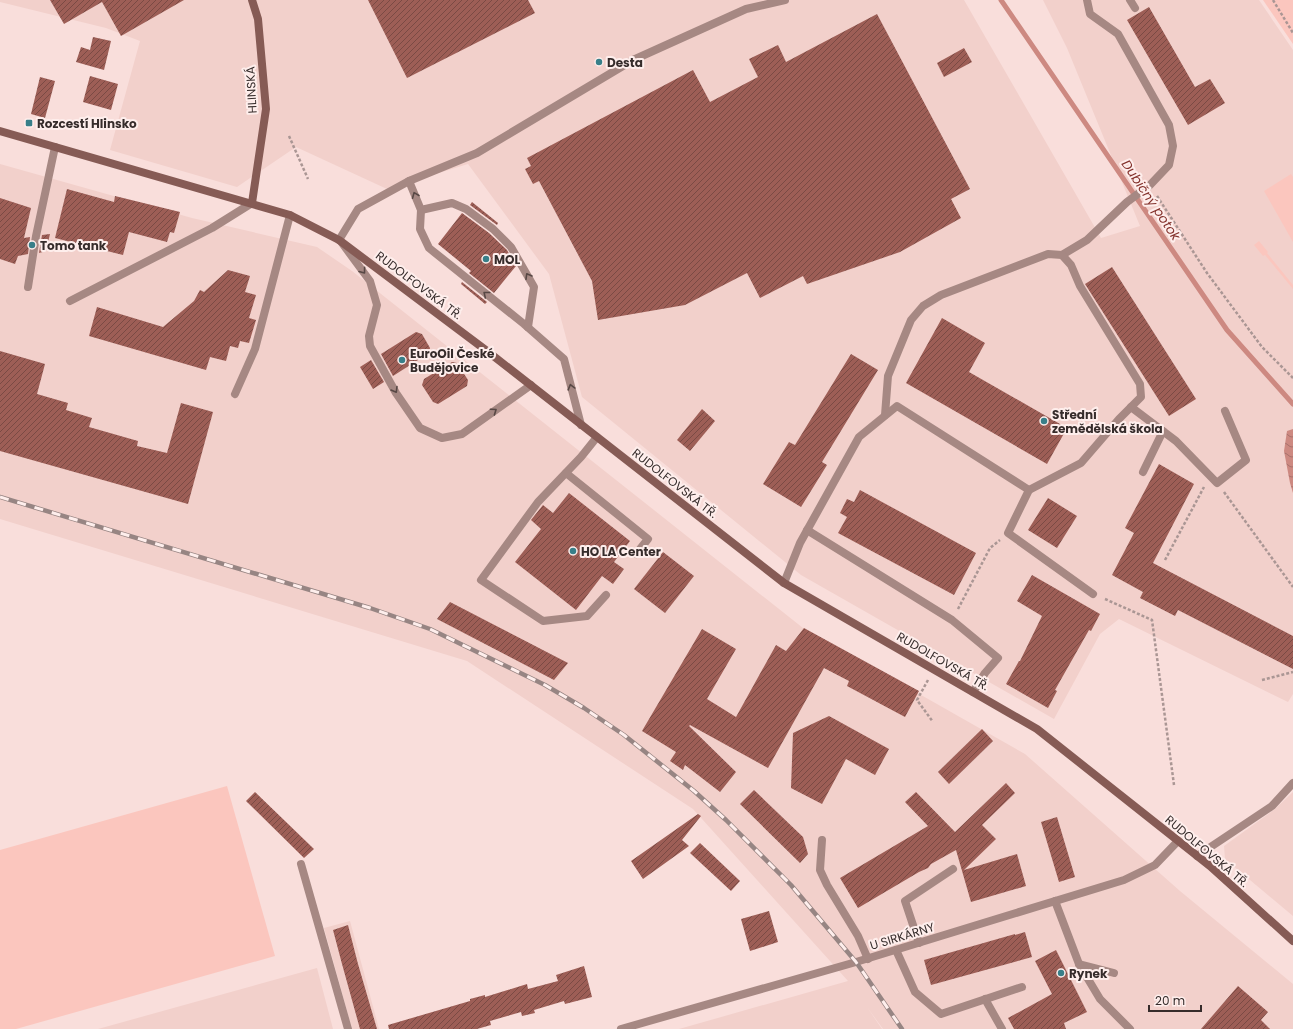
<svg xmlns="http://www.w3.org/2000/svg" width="1293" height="1029" font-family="Poppins,sans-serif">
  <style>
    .built { fill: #f2d0cb }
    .green { fill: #fbc6be }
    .water { fill: url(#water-waves) }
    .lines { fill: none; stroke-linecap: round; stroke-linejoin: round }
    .stream { stroke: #cd8981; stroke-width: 5 }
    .building { fill: url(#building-hatch) }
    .path { stroke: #aa9694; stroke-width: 2.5; stroke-dasharray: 3 2; stroke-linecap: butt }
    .lane { stroke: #a68883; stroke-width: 8 }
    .street { stroke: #a68883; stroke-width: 8 }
    .secondary { stroke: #865b55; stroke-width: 8 }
    .rail-casing { stroke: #978583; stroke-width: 4.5 }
    .rail { stroke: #feeeec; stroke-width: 3; stroke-dasharray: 9; stroke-linecap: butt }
    .oneway { stroke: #584845 }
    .poi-dot { fill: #387f89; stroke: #feeeec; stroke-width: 1.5 }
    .labels { text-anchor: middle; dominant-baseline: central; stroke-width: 4; stroke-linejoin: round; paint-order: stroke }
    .poi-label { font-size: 12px; font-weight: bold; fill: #362c2b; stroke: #feeeec; text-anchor: start }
    .street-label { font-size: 12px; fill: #362c2b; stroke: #feeeec }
    .water-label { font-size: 13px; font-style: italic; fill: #84322c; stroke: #feeeec }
  </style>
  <defs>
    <pattern id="water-waves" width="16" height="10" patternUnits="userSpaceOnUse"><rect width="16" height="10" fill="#cd8981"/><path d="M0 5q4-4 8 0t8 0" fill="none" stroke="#a7706a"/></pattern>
    <pattern id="building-hatch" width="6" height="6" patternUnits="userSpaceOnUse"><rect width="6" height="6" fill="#9d5e56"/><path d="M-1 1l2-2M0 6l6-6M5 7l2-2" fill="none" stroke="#7a4a44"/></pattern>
  </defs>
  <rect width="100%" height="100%" fill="#f9dedb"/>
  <g class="built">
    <path d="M 0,0 L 964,0 L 1101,238 L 1140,226 L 1067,48 L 1043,0 L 1259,0 L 1293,50 L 1293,694 L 1288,702 L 1119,619 L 1100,634 L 1054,719 L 801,575 L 582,397 L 549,274 L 468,164 L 387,189 L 296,147 L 237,187 L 110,150 L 140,41 L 106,28 L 0,2 Z"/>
    <path d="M 0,164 L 192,218 L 317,247 L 352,271 L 803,628 L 1025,754 L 1180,891 L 1293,984 L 1293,1029 L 883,1029 L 867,1007 L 882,1029 L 679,1029 L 848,981 L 693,809 L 467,661 L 0,519 Z"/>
    <path d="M 1293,792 L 1293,916 L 1225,859 L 1224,846 L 1275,809 Z"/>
    <path d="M 350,921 L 379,1029 L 352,1029 L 324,928 Z"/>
    <path d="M 317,968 L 333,1029 L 98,1029 Z"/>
  </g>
  <g class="green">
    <path d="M 1263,0 L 1293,0 L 1293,44 Z"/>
    <path d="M 1291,174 L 1293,177 L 1293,242 L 1264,191 Z"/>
    <path d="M 1259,241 L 1268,252 L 1267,253 L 1293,285 L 1293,289 L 1265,255 L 1263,256 L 1254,245 Z"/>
    <path d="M 227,786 L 275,956 L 16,1029 L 0,1029 L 0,850 Z"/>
  </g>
  <path class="water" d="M 1293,429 L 1293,493 L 1290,483 L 1284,451 L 1287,431 Z"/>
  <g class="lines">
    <path class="stream" d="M 1001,0 L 1227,330 L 1293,404"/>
  </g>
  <g class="building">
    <path d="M 50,0 L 184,0 L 121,36 L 102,2 L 64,24 Z"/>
    <path d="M 368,0 L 528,0 L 535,13 L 407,78 Z"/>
    <path d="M 1149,7 L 1195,87 L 1210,79 L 1225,103 L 1188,125 L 1127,20 Z"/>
    <path d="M 877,14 L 970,189 L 951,199 L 961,218 L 900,252 L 807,284 L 803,276 L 760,298 L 747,273 L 685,305 L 598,320 L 592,281 L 539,181 L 533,184 L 525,169 L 531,166 L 527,158 L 693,70 L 710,102 L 758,77 L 749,59 L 778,45 L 786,62 Z"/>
    <path d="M 93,37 L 111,41 L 104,70 L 76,62 L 81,47 L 90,50 Z"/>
    <path d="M 964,48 L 972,62 L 944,77 L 937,63 Z"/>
    <path d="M 90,76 L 118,84 L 111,110 L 83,102 Z"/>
    <path d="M 40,77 L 55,81 L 45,118 L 31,114 Z"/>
    <path d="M 67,189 L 114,202 L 115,196 L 180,212 L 174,233 L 170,232 L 167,242 L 129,232 L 123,255 L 55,238 Z"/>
    <path d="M 0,198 L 31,208 L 24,238 L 30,237 L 28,254 L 18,256 L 15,264 L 0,259 Z"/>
    <path d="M 472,202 L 498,223 L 497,225 L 470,205 Z"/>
    <path d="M 462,213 L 489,233 L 507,250 L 516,266 L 494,293 L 469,273 L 471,271 L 438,244 Z"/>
    <path d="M 50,234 L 46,251 L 39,253 L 42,235 Z"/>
    <path d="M 1112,267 L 1196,399 L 1169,416 L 1085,284 Z"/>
    <path d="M 228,270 L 250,276 L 245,292 L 256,295 L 249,318 L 256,320 L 249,343 L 240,341 L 238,348 L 230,346 L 226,361 L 210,357 L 206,370 L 89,336 L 97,307 L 163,327 L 194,301 L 200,290 L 204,292 Z"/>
    <path d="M 462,282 L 487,302 L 485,304 L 461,284 Z"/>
    <path d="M 942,318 L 985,343 L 969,372 L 1067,428 L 1047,464 L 906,383 Z"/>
    <path d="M 416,332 L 422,334 L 430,348 L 429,353 L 393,376 L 381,354 Z"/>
    <path d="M 0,351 L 45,364 L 37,394 L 68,403 L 66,410 L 92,418 L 89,427 L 138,441 L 137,446 L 167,453 L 181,403 L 213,412 L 188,504 L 0,451 Z"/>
    <path d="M 851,354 L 878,370 L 822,462 L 827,465 L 801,507 L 763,484 L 789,442 L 795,445 Z"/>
    <path d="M 371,360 L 384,382 L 373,389 L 360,367 Z"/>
    <path d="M 452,362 L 457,363 L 468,380 L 467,386 L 438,404 L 433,402 L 422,385 L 424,379 Z"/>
    <path d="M 702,409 L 715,421 L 690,451 L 677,440 Z"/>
    <path d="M 1159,464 L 1194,484 L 1153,563 L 1293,636 L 1293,669 L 1178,610 L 1175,616 L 1140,598 L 1143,592 L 1112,575 L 1134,533 L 1125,528 Z"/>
    <path d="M 860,490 L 976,553 L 954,595 L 838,533 L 847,517 L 840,513 L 847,499 L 854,502 Z"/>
    <path d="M 569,493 L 630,541 L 614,562 L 624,569 L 613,584 L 602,576 L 576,610 L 515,562 L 541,529 L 531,520 L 543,505 L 553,513 Z"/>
    <path d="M 1048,498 L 1077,516 L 1057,548 L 1028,530 Z"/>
    <path d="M 663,552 L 694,576 L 665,613 L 634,589 Z"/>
    <path d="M 1032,575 L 1100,614 L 1091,631 L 1089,630 L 1055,690 L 1057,691 L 1048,708 L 1006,684 L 1019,661 L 1020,661 L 1042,616 L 1017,601 Z"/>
    <path d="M 450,602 L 568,663 L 554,680 L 437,619 Z"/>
    <path d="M 804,628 L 919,691 L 905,717 L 847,686 L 849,681 L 824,668 L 768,768 L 690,725 L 689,726 L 736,772 L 720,792 L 685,765 L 683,770 L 670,761 L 676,752 L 642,731 L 702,629 L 736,649 L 707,699 L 736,717 L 776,645 L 786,651 Z"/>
    <path d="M 829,716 L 889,749 L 875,775 L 846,759 L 822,804 L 791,788 L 793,733 Z"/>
    <path d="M 982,729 L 993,741 L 949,784 L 938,772 Z"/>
    <path d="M 1006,783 L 1015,793 L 982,825 L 996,839 L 964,870 L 1017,854 L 1026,886 L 971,902 L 956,850 L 931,864 L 928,868 L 919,872 L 858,908 L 840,878 L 928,826 L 905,802 L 916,792 L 955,832 Z"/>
    <path d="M 754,790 L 803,837 L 808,854 L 800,863 L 740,804 Z"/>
    <path d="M 255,792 L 314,849 L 304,858 L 246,801 Z"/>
    <path d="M 698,814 L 701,816 L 682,840 L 689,846 L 643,879 L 631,861 Z"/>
    <path d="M 1057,817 L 1075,877 L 1059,882 L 1041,822 Z"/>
    <path d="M 700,843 L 740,881 L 731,891 L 690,853 Z"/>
    <path d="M 769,911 L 778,942 L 750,951 L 741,919 Z"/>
    <path d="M 348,925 L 358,964 L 377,1029 L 360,1029 L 342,964 L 333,930 Z"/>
    <path d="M 1025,932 L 1032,957 L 931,985 L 924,960 L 1015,934 L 1015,935 Z"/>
    <path d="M 1056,950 L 1087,1012 L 1064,1023 L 1066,1029 L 1014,1029 L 1008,1018 L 1052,994 L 1035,961 Z"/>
    <path d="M 584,966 L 592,997 L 565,1004 L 564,1001 L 534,1010 L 535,1013 L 522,1016 L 521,1012 L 490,1021 L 491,1025 L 477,1029 L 389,1029 L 388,1025 L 470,1001 L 470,999 L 485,995 L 485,997 L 527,984 L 528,989 L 558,981 L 556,975 Z"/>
    <path d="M 1238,986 L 1268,1012 L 1261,1020 L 1270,1029 L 1201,1029 Z"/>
  </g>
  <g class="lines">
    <g class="path">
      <path d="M 1273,0 L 1293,33"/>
      <path d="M 289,136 L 308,179"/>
      <path d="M 1157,196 L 1207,273 L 1262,347 L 1293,378"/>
      <path d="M 1224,492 L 1293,587"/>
      <path d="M 1165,560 L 1204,487"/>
      <path d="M 1105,599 L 1152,620 L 1174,785"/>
      <path d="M 958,609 L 990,548 L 1000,540"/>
      <path d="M 928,680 L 917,700 L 933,722"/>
      <path d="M 1262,680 L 1293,672"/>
    </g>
    <g class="lane">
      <path d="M 1130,0 L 1135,8"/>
      <path d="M 409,181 L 421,210 L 420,229 L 429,248 L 524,324 L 564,359 L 581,425"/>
      <path d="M 421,210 L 452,203 L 466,209 L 493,229 L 511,247 L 534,287 L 528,327"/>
      <path d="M 342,243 L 370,281 L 377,305 L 369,336 L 370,346 L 396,393 L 420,428 L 442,438 L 462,434 L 531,385"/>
      <path d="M 1062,255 L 1087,240 L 1127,202 L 1150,185 L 1169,165 L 1173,146 L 1169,125 L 1118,34 L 1090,14 L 1087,0"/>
      <path d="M 28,287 L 36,236 L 55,147"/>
      <path d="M 70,301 L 212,228 L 252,203"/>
      <path d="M 235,394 L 255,349 L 290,215"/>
      <path d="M 1131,407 L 1176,441 L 1217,483 L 1246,460 L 1225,411"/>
      <path d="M 885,415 L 888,376 L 911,320 L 923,306 L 941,295 L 1048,254 L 1062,255 L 1071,265 L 1080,286 L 1140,384 L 1141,397 L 1119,419 L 1081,463 L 1029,490"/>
      <path d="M 597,437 L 581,457 L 538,502 L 481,580 L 543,621 L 587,616 L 606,595"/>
      <path d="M 1143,472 L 1163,431"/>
      <path d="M 566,473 L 648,539 L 636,554"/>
      <path d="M 807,530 L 952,620 L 998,658 L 985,673 L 973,692"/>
      <path d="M 784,583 L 800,543 L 859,437 L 897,406 L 1029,490 L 1008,533 L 1093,594"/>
      <path d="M 822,840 L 820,870 L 827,885 L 858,936 L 868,959"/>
      <path d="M 1197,856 L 1272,806 L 1293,783"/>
      <path d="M 301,864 L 348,1029"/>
      <path d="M 1055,901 L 1079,964 L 1100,999 L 1130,1029"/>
      <path d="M 919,943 L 905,901 L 953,869"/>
      <path d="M 896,950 L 915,992 L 941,1014 L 1022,987"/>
      <path d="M 1079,964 L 1114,973"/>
      <path d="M 985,999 L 1002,1029"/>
    </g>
    <g class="street">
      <path d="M 339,240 L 358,209 L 409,181 L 477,153 L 633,60 L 746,9 L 785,0"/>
      <path d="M 621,1029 L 856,962 L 1124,880 L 1155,865 L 1178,841"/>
    </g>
    <g class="secondary">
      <path d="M 0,131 L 290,215 L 339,240 L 487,351 L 784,583 L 1037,729 L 1210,866 L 1293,941"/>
      <path d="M 252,203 L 266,109 L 258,19 L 252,0"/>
    </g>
    <defs>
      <path id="rail" d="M 0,497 L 370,608 L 430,629 L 545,685 L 584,708 L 624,735 L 694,791 L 726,820 L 791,885 L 856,962 L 902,1029"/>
    </defs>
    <use href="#rail" class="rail-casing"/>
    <use href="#rail" class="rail"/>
  </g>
  <defs><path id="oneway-chevron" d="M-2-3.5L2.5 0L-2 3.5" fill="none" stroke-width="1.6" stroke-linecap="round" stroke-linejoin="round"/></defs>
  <g class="oneway">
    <use href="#oneway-chevron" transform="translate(415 195) rotate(-112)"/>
    <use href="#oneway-chevron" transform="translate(363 271) rotate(53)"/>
    <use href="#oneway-chevron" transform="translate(528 276) rotate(-120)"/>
    <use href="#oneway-chevron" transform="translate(486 294) rotate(-141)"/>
    <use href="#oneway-chevron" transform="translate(571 387) rotate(-105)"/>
    <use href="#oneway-chevron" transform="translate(395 390) rotate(59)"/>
    <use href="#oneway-chevron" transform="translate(494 411) rotate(-35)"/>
  </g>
  <g class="poi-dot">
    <circle cx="599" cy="62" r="4"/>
    <rect x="25" y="119" width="8" height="8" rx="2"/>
    <circle cx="32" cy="245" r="4"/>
    <circle cx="486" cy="259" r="4"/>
    <circle cx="402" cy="360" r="4"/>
    <circle cx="1044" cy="421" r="4"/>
    <circle cx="573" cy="551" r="4"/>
    <circle cx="1061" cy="973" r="4"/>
  </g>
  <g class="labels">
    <g class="poi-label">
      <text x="607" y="62">Desta</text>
      <text x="37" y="123">Rozcestí Hlinsko</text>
      <text x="40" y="245">Tomo tank</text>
      <text x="494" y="259">MOL</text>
      <text x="410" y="353">EuroOil České<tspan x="410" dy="14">Budějovice</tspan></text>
      <text x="1052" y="414">Střední<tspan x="1052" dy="14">zemědělská škola</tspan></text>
      <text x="581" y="551">HO LA Center</text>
      <text x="1069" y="973">Rynek</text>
    </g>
    <g class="street-label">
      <text transform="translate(251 90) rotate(-93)">HLINSKÁ</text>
      <text transform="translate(419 285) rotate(37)">RUDOLFOVSKÁ TŘ.</text>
      <text transform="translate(675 483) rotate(38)">RUDOLFOVSKÁ TŘ.</text>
      <text transform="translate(943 661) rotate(30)">RUDOLFOVSKÁ TŘ.</text>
      <text transform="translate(1207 851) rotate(40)">RUDOLFOVSKÁ TŘ.</text>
      <text transform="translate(902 936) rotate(-17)">U SIRKÁRNY</text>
    </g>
    <g class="water-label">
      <text transform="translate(1151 200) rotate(56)">Dubičný potok</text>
    </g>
  </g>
  <path d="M1149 1005v6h52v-6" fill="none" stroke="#362c2b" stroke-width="2"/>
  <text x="1155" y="1005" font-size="12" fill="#362c2b" stroke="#feeeec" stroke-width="3" paint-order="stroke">20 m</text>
</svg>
